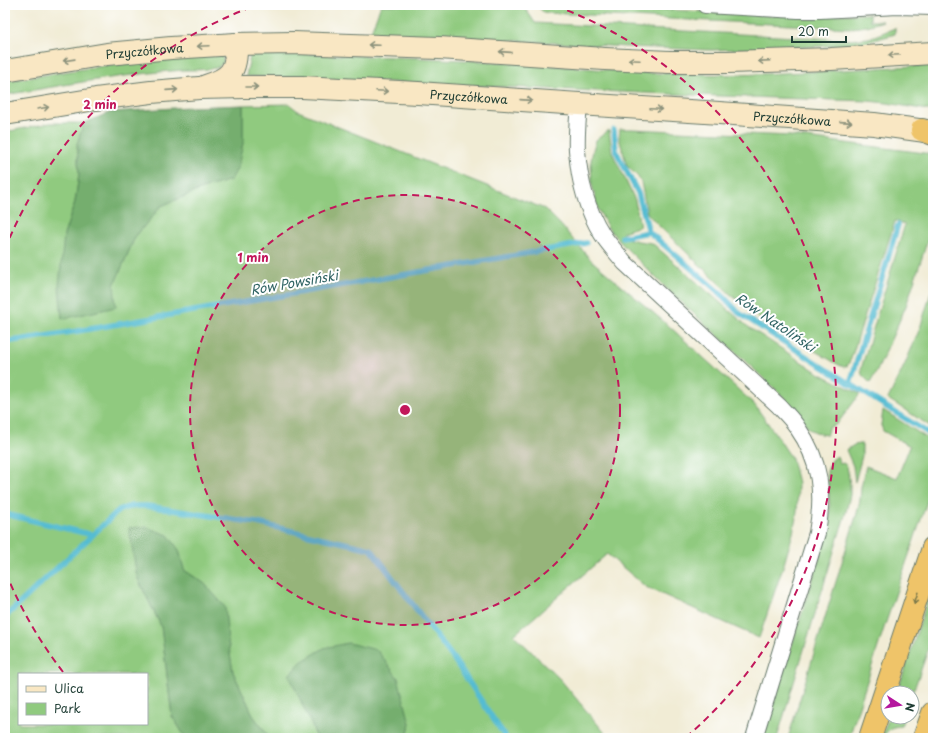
<svg xmlns="http://www.w3.org/2000/svg" width="938" height="743" font-family="'Playpen Sans',sans-serif">
  <style>
    .green { fill: #90ca7f; stroke: #58845a; fill-rule: evenodd }
    .forest { fill: #74ae6e; stroke: #4a7651 }
    .lines { fill: none; stroke-linecap: round; stroke-linejoin: round }
    .stream { stroke: #55bcd2; stroke-width: 5.5 }
    .minor-casing { stroke: #687a6c; stroke-width: 18 }
    .secondary-casing { stroke: #687a6c; stroke-width: 24 }
    .motorway-casing { stroke: #687a6c; stroke-width: 24 }
    .minor { stroke: #fff; stroke-width: 16 }
    .secondary { stroke: #f9e7c3; stroke-width: 22 }
    .motorway { stroke: #efc469; stroke-width: 22 }
    .oneway { stroke: #8c927c }
    .oneway2 { stroke: #7d7a4c }
    .ring { fill: none; stroke: #c2185b; stroke-width: 2; stroke-dasharray: 7 5 }
    .labels { text-anchor: middle; dominant-baseline: central; stroke-width: 4; stroke-linejoin: round; paint-order: stroke }
    .street-label { font-size: 12px; fill: #1f3d34; stroke: #fff }
    .water-label { font-size: 13px; font-style: italic; fill: #2f6363; stroke: #fff }
    .centre { fill: #c2185b; stroke: #fff; stroke-width: 2 }
    .ring-label { font-size: 12px; text-anchor: middle; font-weight: bold; fill: #c2185b; stroke: #fff; stroke-width: 4; stroke-linejoin: round; paint-order: stroke }
  </style>
  <rect width="100%" height="100%" fill="#fff"/>
  <filter id="ink" filterUnits="userSpaceOnUse"><feTurbulence type="fractalNoise" baseFrequency=".025" numOctaves="2"/><feDisplacementMap in="SourceGraphic" scale="8" xChannelSelector="R" yChannelSelector="G"/><feConvolveMatrix kernelMatrix="1 2 1 2 8 2 1 2 1" color-interpolation-filters="sRGB"/></filter>
  <filter id="wash" filterUnits="userSpaceOnUse"><feTurbulence type="fractalNoise" baseFrequency=".012" numOctaves="4" result="noise"/><feDisplacementMap in="SourceGraphic" scale="16" xChannelSelector="R" yChannelSelector="G"/><feGaussianBlur stdDeviation="0.9" result="paint"/><feColorMatrix in="noise" values="0 0 0 0 0 0 0 0 0 0 0 0 0 0 0 0 0 1.4 0 .05"/><feComposite in="paint" operator="in"/></filter>
  <g filter="url(#wash)">
    <rect width="100%" height="100%" fill="#f1ecd5"/>
    <g class="green">
      <path d="M 381,5 L 520,5 L 527,11 L 535,23 L 851,40 L 869,38 L 895,28 L 895,34 L 867,42 L 851,45 L 830,46 L 711,50 L 627,47 L 470,38 L 370,34 Z"/>
      <path d="M 536,5 L 585,5 L 777,16 L 870,14 L 870,21 L 883,21 L 867,26 L 851,28 L 549,13 L 543,12 Z"/>
      <path d="M 251,52 L 421,58 L 520,63 L 644,73 L 737,75 L 806,72 L 933,65 L 933,111 L 887,103 L 868,101 C 660,95 453,84 246,76 Z"/>
      <path d="M 221,55 L 224,61 C 222,64 220,66 218,67 C 212,70 192,70 184,70 C 124,74 64,85 5,95 L 5,81 L 110,65 L 172,58 Z"/>
      <path d="M 289,104 L 298,111 L 545,209 L 559,223 L 591,260 L 669,326 L 754,404 L 777,436 L 792,459 L 798,483 L 797,512 L 793,533 L 784,564 L 759,638 L 646,587 L 607,554 L 514,635 L 560,679 L 609,738 L 407,738 L 410,723 L 313,728 L 316,738 L 270,738 L 254,717 L 233,672 L 228,641 L 205,584 L 184,570 L 179,550 L 146,527 L 130,528 L 137,577 L 161,626 L 172,716 L 186,738 L 5,738 L 5,132 L 50,123 L 84,123 L 77,144 L 79,175 L 75,202 L 64,235 L 114,285 L 135,237 L 161,206 L 202,189 L 231,179 L 243,143 L 243,105 ZM 19,674 L 147,674 L 147,724 L 19,724 Z"/>
      <path d="M 620,129 L 631,129 L 790,136 L 933,154 L 933,224 L 906,306 L 877,371 L 870,383 L 862,375 L 861,369 L 905,224 L 895,221 L 851,359 L 847,366 L 844,367 L 839,365 L 760,319 L 729,293 L 657,224 L 647,213 L 641,182 L 638,177 L 627,166 L 619,138 Z"/>
      <path d="M 609,130 L 612,152 L 635,200 L 640,226 L 623,232 L 622,237 L 638,241 L 652,243 L 747,326 L 817,372 L 860,394 L 837,424 L 828,428 L 827,435 L 820,434 L 809,429 L 794,408 L 771,385 L 666,288 L 622,244 L 608,228 L 598,209 L 592,185 L 591,161 L 593,150 L 596,140 Z"/>
      <path d="M 933,286 L 933,428 L 888,399 L 905,364 L 920,328 Z"/>
      <path d="M 883,410 L 933,442 L 933,484 L 884,628 L 849,738 L 788,738 L 857,513 L 860,500 L 861,487 L 866,466 L 897,478 L 910,446 L 883,431 L 881,425 Z"/>
      <path d="M 859,444 L 862,444 L 862,456 L 855,482 L 853,466 L 846,450 L 854,445 Z"/>
      <path d="M 837,456 L 840,464 L 843,463 L 847,466 L 850,485 L 850,495 L 846,512 L 777,738 L 763,738 L 825,539 L 829,520 L 830,508 L 827,471 L 832,460 Z"/>
      <path d="M 933,583 L 933,636 L 912,695 L 912,693 L 897,693 Z"/>
      <path d="M 889,717 L 904,717 L 901,726 C 891,727 890,727 884,736 L 889,738 L 881,738 Z"/>
    </g>
    <g class="forest">
      <path d="M 243,105 L 243,143 L 238,167 L 231,180 L 202,189 L 161,206 L 135,237 L 114,285 L 116,307 L 62,319 L 59,286 L 64,235 L 75,202 L 79,175 L 77,144 L 84,123 L 111,112 L 189,107 Z"/>
      <path d="M 146,527 L 168,535 L 179,550 L 184,570 L 205,584 L 225,607 L 228,641 L 233,672 L 254,717 L 270,738 L 186,738 L 172,716 L 161,626 L 137,577 L 129,528 Z"/>
      <path d="M 348,643 L 377,650 L 398,678 L 410,723 L 407,738 L 316,738 L 313,728 L 289,675 L 301,662 L 324,648 Z"/>
    </g>
    <g class="lines">
      <g class="stream">
        <path d="M 614,130 L 616,151 L 638,193 L 649,232 L 721,294 L 739,313 L 812,360 L 933,436"/>
        <path d="M 622,237 L 649,232"/>
        <path d="M 5,342 L 78,331 L 586,243"/>
        <path d="M 850,384 L 898,225"/>
        <path d="M 5,514 L 93,535"/>
        <path d="M 5,617 L 119,510 L 132,506 L 147,506 L 257,523 L 371,549 L 453,658 L 506,738"/>
      </g>
    </g>
  </g>
  <g filter="url(#ink)">
    <g class="lines">
      <defs>
        <g id="minor">
          <path d="M 705,5 L 798,10 L 820,10 L 898,6 L 933,7"/>
          <path d="M 579,104 C 578,119 576,135 577,150 C 579,179 587,210 602,234 C 609,245 617,253 625,263 L 779,406 C 785,413 792,419 797,427 C 821,461 824,494 817,533 L 754,738"/>
        </g>
        <g id="secondary">
          <path id="s1" d="M 5,71 L 107,54 L 171,48 L 236,44 L 293,43 L 439,48 L 605,59 L 669,62 L 728,62 L 831,59 L 933,53"/>
          <path d="M 206,86 C 231,78 237,71 236,44"/>
          <path id="s2" d="M 5,114 L 96,99 L 151,92 L 199,88 L 245,87 L 302,87 L 418,93 L 579,104 L 705,112 L 874,124 L 933,132"/>
        </g>
        <g id="motorway">
          <path d="M 922,130 L 933,134"/>
          <path d="M 870,738 L 933,548"/>
          <path d="M 924,738 L 933,713"/>
        </g>
      </defs>
      <use href="#minor" class="minor-casing"/>
      <use href="#secondary" class="secondary-casing"/>
      <use href="#motorway" class="motorway-casing"/>
      <use href="#minor" class="minor"/>
      <use href="#secondary" class="secondary"/>
      <use href="#motorway" class="motorway"/>
    </g>
    <defs><path id="oneway-shaft" d="M-6 0H5M1.5-3L5.5 0L1.5 3" fill="none" stroke-width="1.6" stroke-linecap="round" stroke-linejoin="round"/></defs>
    <g class="oneway">
      <use href="#oneway-shaft" transform="translate(374 45) rotate(-178)"/>
      <use href="#oneway-shaft" transform="translate(203 46) rotate(177)"/>
      <use href="#oneway-shaft" transform="translate(505 52) rotate(-176)"/>
      <use href="#oneway-shaft" transform="translate(894 55) rotate(177)"/>
      <use href="#oneway-shaft" transform="translate(69 60) rotate(172)"/>
      <use href="#oneway-shaft" transform="translate(634 60) rotate(-177)"/>
      <use href="#oneway-shaft" transform="translate(764 61) rotate(178)"/>
      <use href="#oneway-shaft" transform="translate(252 87)"/>
      <use href="#oneway-shaft" transform="translate(172 90) rotate(-4)"/>
      <use href="#oneway-shaft" transform="translate(382 91) rotate(3)"/>
      <use href="#oneway-shaft" transform="translate(526 100) rotate(4)"/>
      <use href="#oneway-shaft" transform="translate(43 108) rotate(-9)"/>
      <use href="#oneway-shaft" transform="translate(656 109) rotate(3)"/>
      <use href="#oneway-shaft" transform="translate(846 122) rotate(4)"/>
    </g>
    <use class="oneway2" href="#oneway-shaft" transform="translate(916 598) rotate(108)"/>
  </g>
  <circle cx="405" cy="410" r="215" fill="#c2185b" fill-opacity=".12"/>
  <g class="ring">
    <circle cx="405" cy="410" r="215"/>
    <path d="M63 672A431 431 0 0 1 5 571M5 249A431 431 0 0 1 254 6M556 6A431 431 0 0 1 685 738"/>
  </g>
  <g class="labels">
    <g class="street-label">
      <text stroke="none"><textPath href="#s1" startOffset="141">Przyczółkowa</textPath></text>
      <text stroke="none"><textPath href="#s2" startOffset="466">Przyczółkowa</textPath></text>
      <text stroke="none"><textPath href="#s2" startOffset="790">Przyczółkowa</textPath></text>
    </g>
    <g class="water-label">
      <text transform="translate(294 282) rotate(-10)">Rów Powsiński</text>
      <text transform="translate(776 322) rotate(34)">Rów Natoliński</text>
    </g>
  </g>
  <circle cx="405" cy="410" r="6" class="centre"/>
  <g class="ring-label">
    <text x="100" y="109">2 min</text>
    <text x="253" y="262">1 min</text>
  </g>
  <rect width="938" height="743" fill="none" stroke="#fff" stroke-width="20"/>
  <rect x="18" y="673" width="130" height="52" fill="#ffffff" stroke="#a5b1ae"/>
  <rect x="26" y="686" width="20" height="6" fill="#f9e7c3" stroke="#a5b1ae"/>
  <text x="54" y="693" font-size="12" fill="#1f3d34">Ulica</text>
  <rect x="26" y="703" width="20" height="12" fill="#90ca7f" stroke="#a5b1ae"/>
  <text x="54" y="713" font-size="12" fill="#1f3d34">Park</text>
  <g transform="translate(900 705) rotate(102)"><circle r="19" fill="#ffffff" stroke="#a5b1ae"/>
  <path d="M0-3L7 15L0 10L-7 15Z" fill="#b5179e"/>
  <text y="-6" font-size="11" font-weight="bold" text-anchor="middle" fill="#1f3d34">N</text>
  </g>
  <path d="M792 36v6h54v-6" fill="none" stroke="#1f3d34" stroke-width="2"/>
  <text x="798" y="36" font-size="12" fill="#1f3d34" stroke="#ffffff" stroke-width="3" paint-order="stroke">20 m</text>
</svg>
